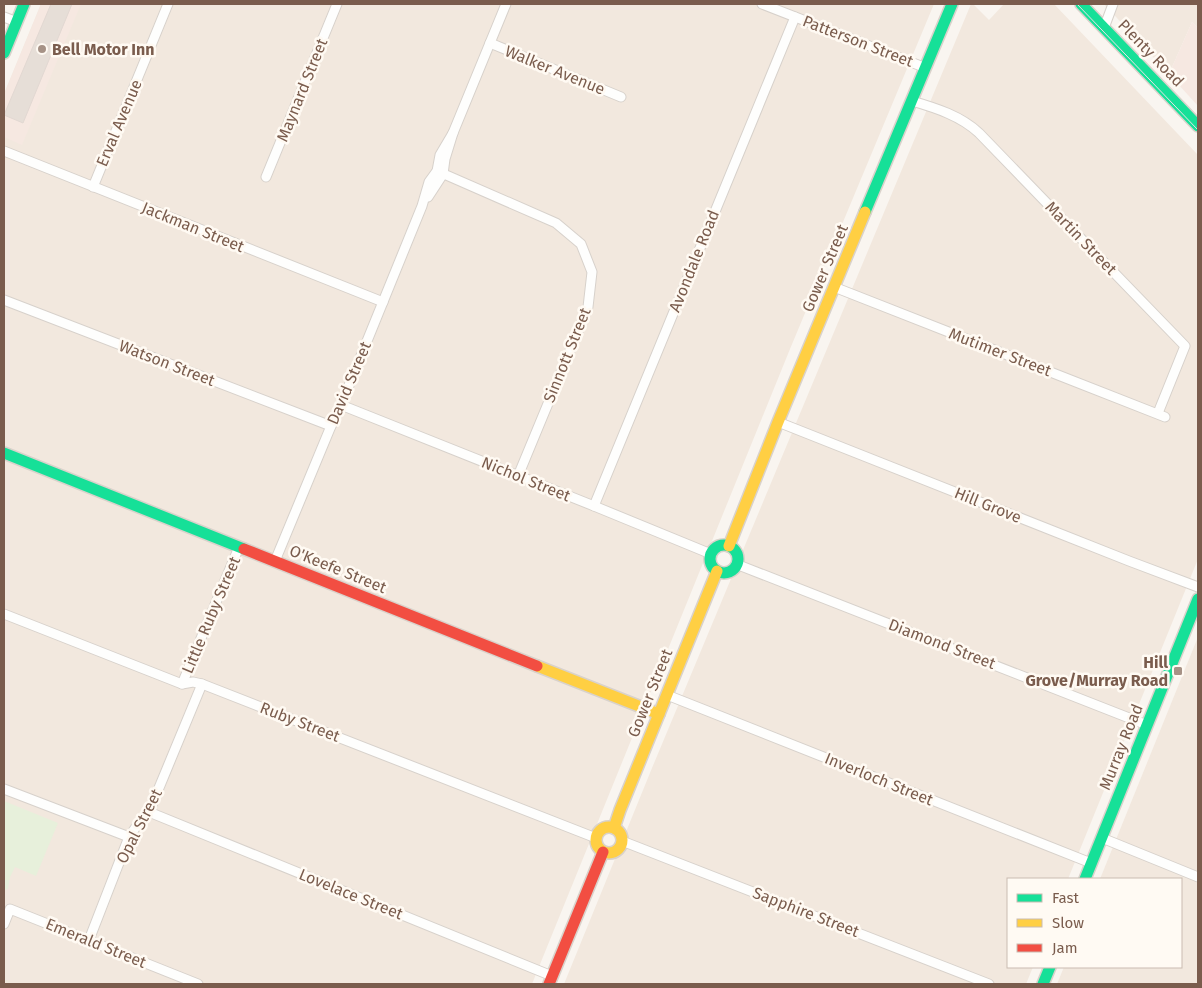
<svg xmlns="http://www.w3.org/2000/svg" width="1202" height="988" font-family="'Fira Sans',sans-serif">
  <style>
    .residential { fill: #f2e8de }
    .commercial { fill: #f6e8e1 }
    .green { fill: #e7f0db }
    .building { fill: #e6ded7; stroke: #e2d8d2 }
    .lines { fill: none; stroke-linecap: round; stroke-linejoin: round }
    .street-casing { stroke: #d7d1cb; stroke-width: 11 }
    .fast-casing { stroke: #d9d2cb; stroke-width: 14 }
    .slow-casing { stroke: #d9d2cb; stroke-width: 14 }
    .jam-casing { stroke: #d9d2cb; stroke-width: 14 }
    .street { stroke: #fefefd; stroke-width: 9 }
    .fast { stroke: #16e098; stroke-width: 11 }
    .slow { stroke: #ffcf43; stroke-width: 11 }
    .jam { stroke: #f24e42; stroke-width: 11 }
    .tram { stroke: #e6e3e7; stroke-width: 1 }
    .poi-dot { fill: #a69286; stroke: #fffaf3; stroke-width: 2 }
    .labels { text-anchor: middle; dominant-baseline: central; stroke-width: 5; stroke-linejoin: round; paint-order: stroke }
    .street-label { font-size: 16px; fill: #7a5c4d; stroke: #fffaf3 }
    .poi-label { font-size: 16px; font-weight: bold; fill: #7a5c4d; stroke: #fffaf3; text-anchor: start }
  </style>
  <rect width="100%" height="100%" fill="#f9f5f0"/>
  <g class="residential">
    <path d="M 41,4 L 934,4 L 790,349 L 532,984 L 4,984 L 4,94 Z"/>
    <path d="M 971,4 L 973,4 L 989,20 L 1004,4 L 1054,4 L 1198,155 L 1198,559 L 1068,879 L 1008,879 L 1008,967 L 1033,967 L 1026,984 L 564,984 L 652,768 Z"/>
    <path d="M 1104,4 L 1198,4 L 1198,28 L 1192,22 L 1169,74 Z"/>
    <path d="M 1198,637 L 1198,984 L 1057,984 L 1064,967 L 1181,967 L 1181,879 L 1100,879 Z"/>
  </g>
  <g class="commercial">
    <path d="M 41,4 L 81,4 L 22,145 L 4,137 L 4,94 Z"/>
    <path d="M 1192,22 L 1198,28 L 1198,106 L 1169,74 Z"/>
  </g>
  <path class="green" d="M 4,801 L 58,823 L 36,876 L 15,867 L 10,877 L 8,889 L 4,890 Z"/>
  <path class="building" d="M 51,4 L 72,4 L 23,123 L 4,115 Z"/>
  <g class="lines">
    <defs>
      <g id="street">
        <path d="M 762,4 L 926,68"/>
        <path d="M 4,17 L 17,22"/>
        <path d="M 1104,28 L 1113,4"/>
        <path d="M 490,43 L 621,97"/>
        <path d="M 912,101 C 936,108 961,116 979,133 L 1185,346 L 1158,413"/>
        <path d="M 4,151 L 383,302"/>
        <path d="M 437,171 L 556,223 L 581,244 L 592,272 L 588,307 L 518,476"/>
        <path d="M 266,177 L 337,4"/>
        <path d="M 93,187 L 168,4"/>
        <path d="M 428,197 L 443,174 L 445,159 L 453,133 L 506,4"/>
        <path d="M 834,287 L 1165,417"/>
        <path d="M 4,300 L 331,426"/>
        <path d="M 341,405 L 594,506 L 711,554"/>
        <path d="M 778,422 L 1129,561 L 1198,587"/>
        <path d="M 594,506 L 795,17"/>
        <path d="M 275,561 L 331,426 L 341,405 L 422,206 L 429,182 L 437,171 L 440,155 L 453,133"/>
        <path d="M 736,564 L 1147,725"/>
        <path d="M 4,614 L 182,684 L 193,682 L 202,684 L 596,838"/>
        <path d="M 182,684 L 239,547"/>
        <path d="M 667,695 L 1091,863"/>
        <path d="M 4,789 L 129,837"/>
        <path d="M 149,812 L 552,976"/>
        <path d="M 1102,838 L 1198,877"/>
        <path d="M 622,841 L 989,984"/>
        <path d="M 4,924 L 10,909 L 198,984"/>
        <path d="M 89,940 L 129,837 L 140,821 L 149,812 L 202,684"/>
      </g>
      <g id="fast">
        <path d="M 1081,4 L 1198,126"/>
        <path d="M 4,53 L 24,4"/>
        <path d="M 865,212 L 952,4"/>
        <path d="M 4,453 L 244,549"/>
        <circle cx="724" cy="559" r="14"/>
        <path d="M 1085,879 L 1198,599"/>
        <path d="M 1043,984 L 1050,967"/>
      </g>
      <g id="slow">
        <path d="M 729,546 L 778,422 L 865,212"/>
        <path d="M 537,666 L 659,714"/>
        <circle cx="609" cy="840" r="13"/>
        <path d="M 614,828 L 620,810 L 717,571"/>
      </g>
      <g id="jam">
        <path d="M 244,549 L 537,666"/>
        <path d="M 549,984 L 603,852"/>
      </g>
    </defs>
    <use href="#street" class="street-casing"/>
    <use href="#fast" class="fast-casing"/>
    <use href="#slow" class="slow-casing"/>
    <use href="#jam" class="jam-casing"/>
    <use href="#street" class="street"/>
    <use href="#fast" class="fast"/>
    <use href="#slow" class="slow"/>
    <use href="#jam" class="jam"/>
    <path class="tram" d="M 1077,4 L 1198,130"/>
  </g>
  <g class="poi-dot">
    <circle cx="42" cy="49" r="5"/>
    <rect x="1173" y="666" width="10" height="10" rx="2.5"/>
  </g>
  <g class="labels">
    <g class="street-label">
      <text transform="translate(858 41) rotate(21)">Patterson Street</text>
      <text transform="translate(1151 53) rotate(46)">Plenty Road</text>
      <text transform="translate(555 70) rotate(22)">Walker Avenue</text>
      <text transform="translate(302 90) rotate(-68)">Maynard Street</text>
      <text transform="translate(119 123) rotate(-67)">Erval Avenue</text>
      <text transform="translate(193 227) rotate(22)">Jackman Street</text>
      <text transform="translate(1081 238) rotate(46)">Martin Street</text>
      <text transform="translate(694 261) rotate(-68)">Avondale Road</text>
      <text transform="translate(825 268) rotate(-67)">Gower Street</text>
      <text transform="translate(1000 352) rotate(21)">Mutimer Street</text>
      <text transform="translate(567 355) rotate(-68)">Sinnott Street</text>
      <text transform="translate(167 363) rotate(21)">Watson Street</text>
      <text transform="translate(349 383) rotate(-67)">David Street</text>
      <text transform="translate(526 479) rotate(22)">Nichol Street</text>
      <text transform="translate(988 505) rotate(22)">Hill Grove</text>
      <text transform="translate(338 569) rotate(22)">O'Keefe Street</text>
      <text transform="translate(211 615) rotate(-67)">Little Ruby Street</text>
      <text transform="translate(942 644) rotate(21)">Diamond Street</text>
      <text transform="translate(650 693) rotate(-68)">Gower Street</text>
      <text transform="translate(300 722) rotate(21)">Ruby Street</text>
      <text transform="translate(1121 747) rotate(-68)">Murray Road</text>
      <text transform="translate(879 779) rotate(22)">Inverloch Street</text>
      <text transform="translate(139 826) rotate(-63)">Opal Street</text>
      <text transform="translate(351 894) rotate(22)">Lovelace Street</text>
      <text transform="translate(806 912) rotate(21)">Sapphire Street</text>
      <text transform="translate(96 943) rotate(22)">Emerald Street</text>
    </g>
    <g class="poi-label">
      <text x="52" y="49">Bell Motor Inn</text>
      <text x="1168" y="662" text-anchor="end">Hill<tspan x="1168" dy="18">Grove/Murray Road</tspan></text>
    </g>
  </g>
  <rect width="1202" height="988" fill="none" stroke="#7a5c4d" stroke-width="10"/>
  <rect x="1007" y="878" width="175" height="90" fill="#fffaf3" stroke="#cabbb1"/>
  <rect x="1017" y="894" width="25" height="8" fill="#16e098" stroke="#cabbb1"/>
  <text x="1052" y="903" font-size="15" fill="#7a5c4d">Fast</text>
  <rect x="1017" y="919" width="25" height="8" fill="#ffcf43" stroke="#cabbb1"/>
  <text x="1052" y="928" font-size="15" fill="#7a5c4d">Slow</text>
  <rect x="1017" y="944" width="25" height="8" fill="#f24e42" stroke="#cabbb1"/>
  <text x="1052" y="953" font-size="15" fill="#7a5c4d">Jam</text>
</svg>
